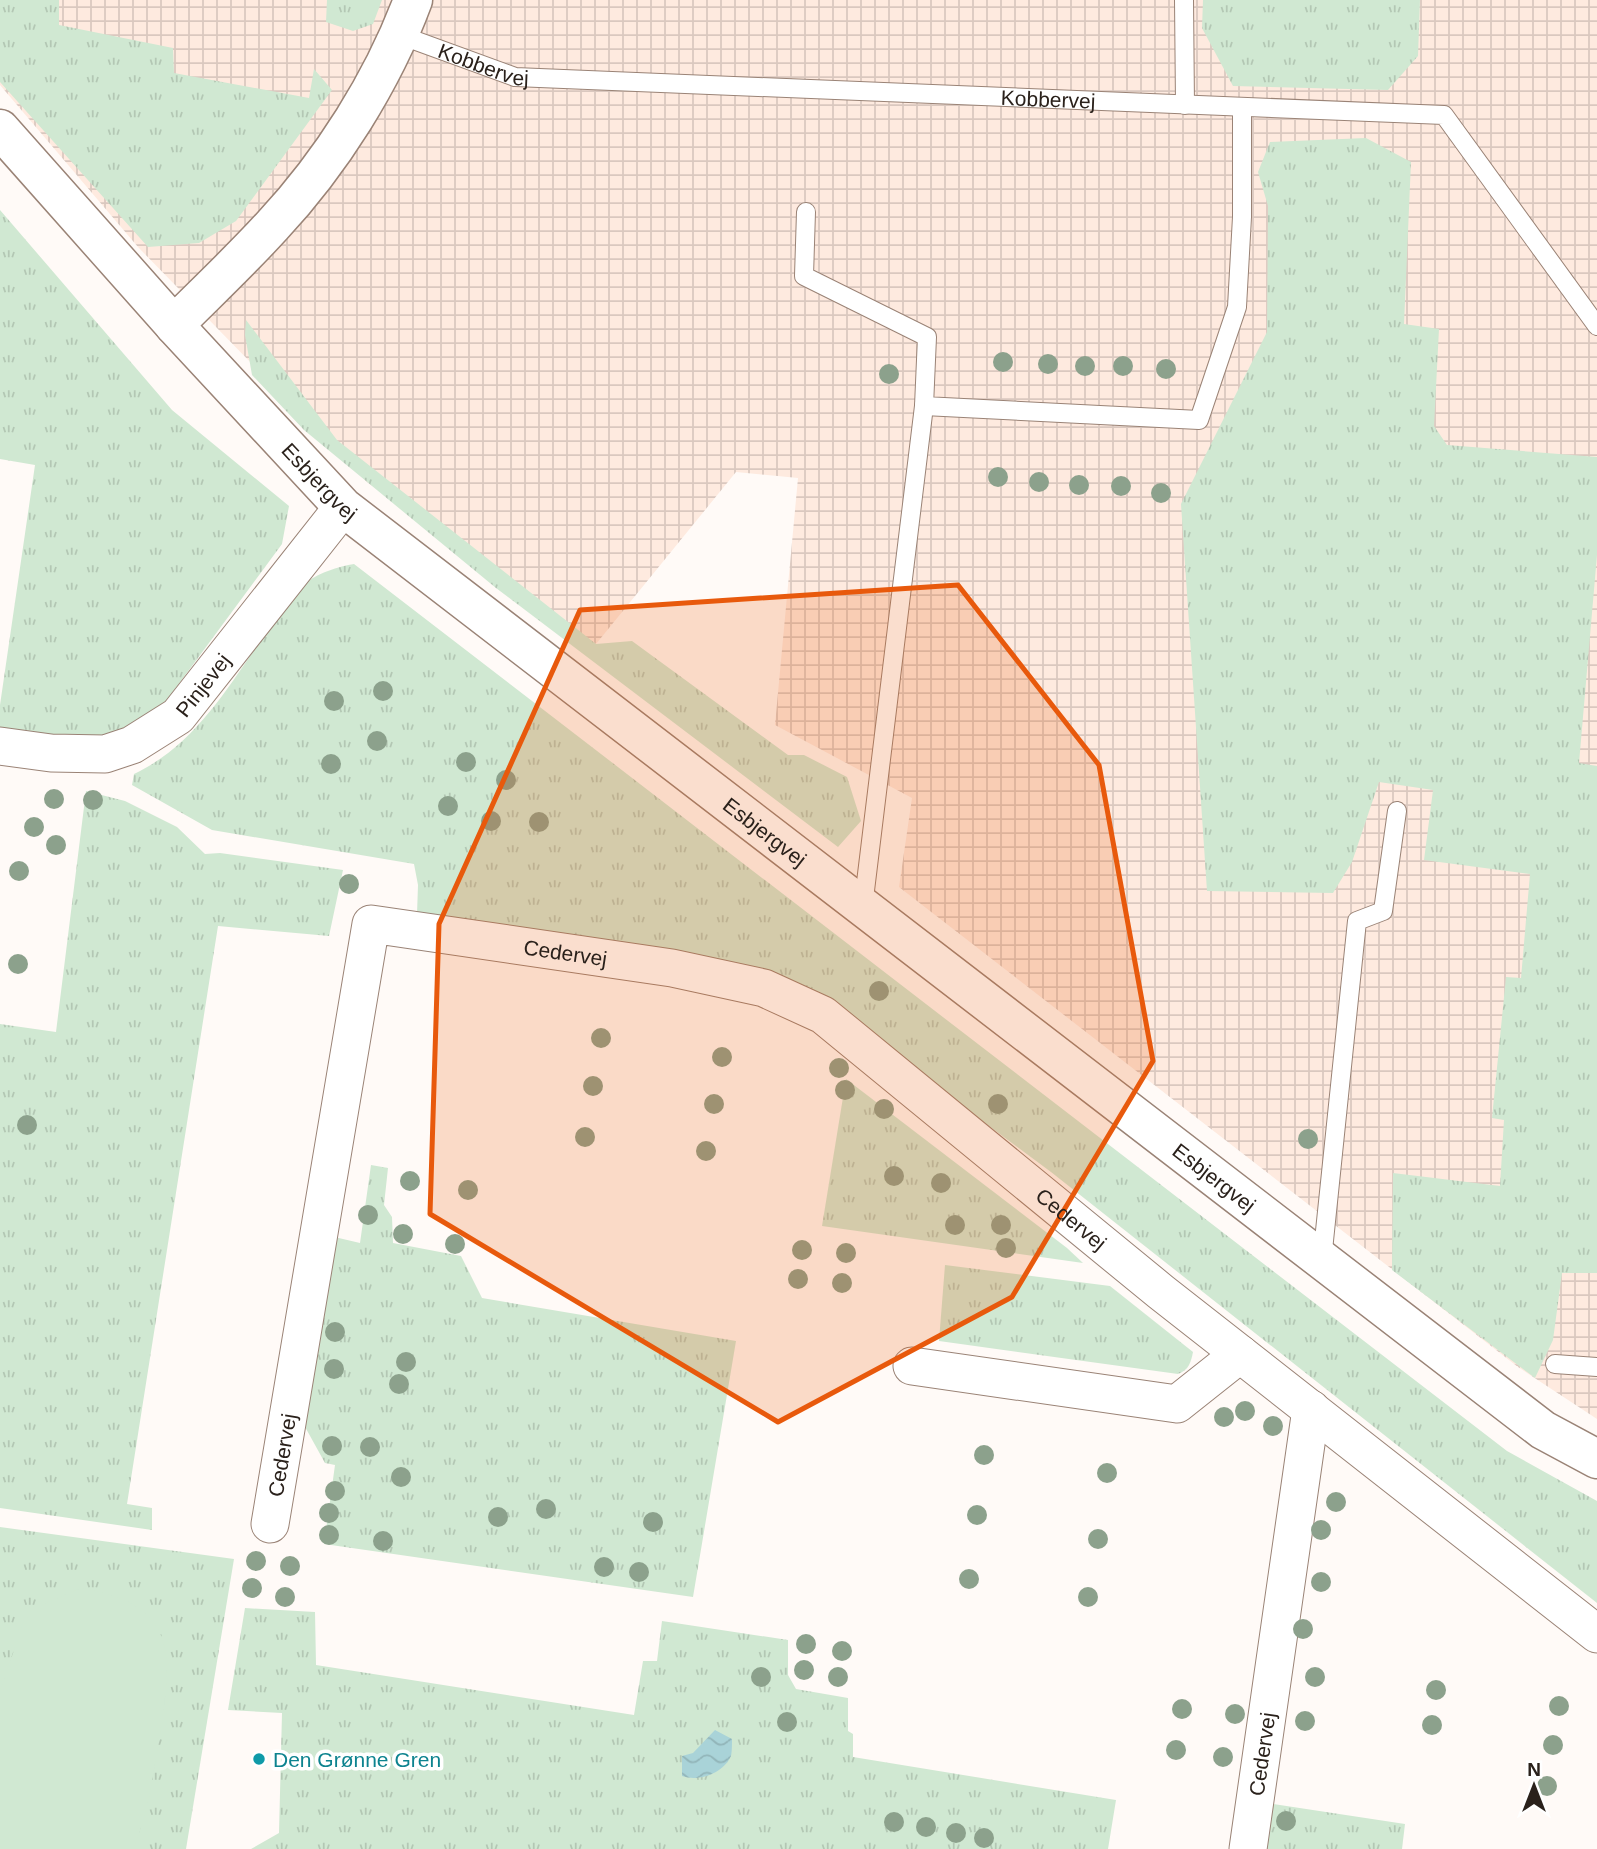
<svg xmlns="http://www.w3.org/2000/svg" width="1597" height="1849" font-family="Helvetica,sans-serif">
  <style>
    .industrial { fill: url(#industrial-grid) }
    .grass { fill: url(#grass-tufts) }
    .pitch { fill: #d0e8d2 }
    .water { fill: url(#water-waves) }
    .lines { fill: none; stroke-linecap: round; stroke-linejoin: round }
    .service-casing { stroke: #9a8376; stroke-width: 20 }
    .minor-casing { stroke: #9a8376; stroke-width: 39 }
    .tertiary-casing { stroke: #9a8376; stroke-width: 41 }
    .secondary-casing { stroke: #9a8376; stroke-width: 41 }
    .service { stroke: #fff; stroke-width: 18 }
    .minor { stroke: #fff; stroke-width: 37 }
    .tertiary { stroke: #fff; stroke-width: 38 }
    .secondary { stroke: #fff; stroke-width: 38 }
    .tree { fill: #8ca18c }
    .marked { fill: #e8590c; fill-opacity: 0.2; stroke: #e8590c; stroke-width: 5; stroke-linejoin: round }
    .culture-dot { fill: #0f9aa8; stroke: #fff; stroke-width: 2.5 }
    .labels { text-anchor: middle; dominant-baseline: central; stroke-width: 7; stroke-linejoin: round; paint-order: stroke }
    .street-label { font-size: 21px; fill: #2a211b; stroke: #fff }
    .culture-label { font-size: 21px; fill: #0d838f; stroke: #fff; text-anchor: start }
  </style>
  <defs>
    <pattern id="industrial-grid" width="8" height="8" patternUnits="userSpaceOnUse" patternTransform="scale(1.75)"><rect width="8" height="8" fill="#feeadf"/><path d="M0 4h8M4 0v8" fill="none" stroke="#dac8bf"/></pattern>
    <pattern id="grass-tufts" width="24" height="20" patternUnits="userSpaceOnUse" patternTransform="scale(1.75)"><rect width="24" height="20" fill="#d0e8d2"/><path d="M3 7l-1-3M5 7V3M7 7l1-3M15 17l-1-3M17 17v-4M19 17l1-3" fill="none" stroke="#b3c7b4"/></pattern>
    <pattern id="water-waves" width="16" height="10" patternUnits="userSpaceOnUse" patternTransform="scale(1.75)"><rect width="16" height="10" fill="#a9d3d8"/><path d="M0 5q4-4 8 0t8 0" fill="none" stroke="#92b5b9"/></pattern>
  </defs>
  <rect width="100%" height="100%" fill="#fffaf7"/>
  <path class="industrial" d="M 0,0 L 1597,0 L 1597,1419 L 1518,1367 L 899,887 L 912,798 L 775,725 L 798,478 L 736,472 L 596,644 L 367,482 L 138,247 L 0,85 Z"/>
  <g class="grass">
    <path d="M 0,0 L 59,0 L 59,25 L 173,48 L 174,73 L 309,98 L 314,69 L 332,90 L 236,221 L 199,243 L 148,247 L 0,82 Z"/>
    <path d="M 327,0 L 382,0 L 373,24 L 353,31 L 326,22 Z"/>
    <path d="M 1203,0 L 1420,0 L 1418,56 L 1388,90 L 1233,86 L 1202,28 Z"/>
    <path d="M 1366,138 L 1411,162 L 1404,324 L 1439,329 L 1434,426 L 1447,445 L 1597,457 L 1597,555 L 1579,763 L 1597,766 L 1597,1273 L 1562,1273 L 1553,1340 L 1535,1378 L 1392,1270 L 1393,1173 L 1500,1186 L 1504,1120 L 1492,1118 L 1506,977 L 1521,978 L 1530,874 L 1424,860 L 1433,790 L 1379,782 L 1352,862 L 1333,893 L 1207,891 L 1181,504 L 1267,332 L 1268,206 L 1258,172 L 1270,142 Z"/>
    <path d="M 0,210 L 172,410 L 289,506 L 282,544 L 158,712 L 115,737 L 43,737 L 0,727 L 0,705 L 35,465 L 0,459 Z"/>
    <path d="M 246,320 L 337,440 L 596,644 L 632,641 L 788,755 L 804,755 L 847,777 L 861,821 L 838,847 L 496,588 L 304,430 L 252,375 L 245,335 Z"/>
    <path d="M 354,564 L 1507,1451 L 1597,1501 L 1597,1603 L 1051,1172 L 811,994 L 417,914 L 418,885 L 414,864 L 212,830 L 132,785 L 134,774 C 216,735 246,646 305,584 C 315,574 340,566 354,564 Z"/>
    <path d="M 86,791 L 125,801 L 177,827 L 205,854 L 220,853 L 343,870 L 329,936 L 218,926 L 127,1504 L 152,1508 L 152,1530 L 0,1508 L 0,1024 L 56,1032 Z"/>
    <path d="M 846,1079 L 1067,1248 L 1083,1263 L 822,1226 Z"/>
    <path d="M 371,1165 L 388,1168 L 384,1205 L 392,1217 L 393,1243 L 461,1256 L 482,1298 L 736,1341 L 693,1597 L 324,1544 L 335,1465 L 325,1463 L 299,1416 L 326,1235 L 360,1243 Z"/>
    <path d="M 945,1265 L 1110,1286 L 1193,1352 C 1191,1362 1189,1370 1178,1374 L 939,1341 Z"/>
    <path d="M 0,1527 L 234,1559 L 186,1849 L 0,1849 Z"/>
    <path d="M 245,1608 L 315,1612 L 316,1665 L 634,1715 L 643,1661 L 657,1661 L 662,1621 L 788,1640 L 788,1675 L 796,1689 L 848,1698 L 848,1731 L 853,1734 L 853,1757 L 1116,1800 L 1108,1849 L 251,1849 L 279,1833 L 282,1713 L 228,1710 Z"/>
    <path d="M 1240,1799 L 1405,1824 L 1402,1849 L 1233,1849 Z"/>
  </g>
  <path class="pitch" d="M 81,1588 C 185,1605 171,1662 158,1745 C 152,1781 148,1815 133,1849 L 0,1849 L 0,1691 L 24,1621 L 36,1607 Z"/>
  <path class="water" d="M 715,1730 L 732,1739 C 732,1744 732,1752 731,1756 C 723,1774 698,1782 682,1776 L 682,1756 L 693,1753 Z"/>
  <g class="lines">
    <defs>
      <g id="service">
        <path d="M 1184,0 L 1185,105"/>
        <path id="s1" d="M 400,35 L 515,77 L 1444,115 L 1597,326"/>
        <path d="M 806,212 L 804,276 L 927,337 L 924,406 L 1199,420 L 1237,307 L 1242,217 L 1242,108"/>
        <path d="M 863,907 L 924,406"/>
        <path d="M 1322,1260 L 1357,921 L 1383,911 L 1397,811"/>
        <path d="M 1555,1364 L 1597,1367"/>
      </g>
      <g id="minor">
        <path id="s2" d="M 0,746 L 51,753 L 105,754 L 132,745 L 178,716 L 343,507"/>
        <path d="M 912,1366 L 1177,1404 L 1240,1354"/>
        <path id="s3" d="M 270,1524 L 371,924 L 672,968 L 764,988 L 823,1015 L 1161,1292 L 1597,1634"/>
        <path id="s4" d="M 1248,1849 L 1311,1409"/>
      </g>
      <path id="tertiary" d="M 174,325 C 207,292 241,260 272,226 C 331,163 383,81 413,0"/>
      <g id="secondary">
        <path id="s5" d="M 0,129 L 174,325 L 343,507 L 1543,1430 L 1597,1459"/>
      </g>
    </defs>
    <use href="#service" class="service-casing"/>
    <use href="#minor" class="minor-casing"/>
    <use href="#tertiary" class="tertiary-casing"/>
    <use href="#secondary" class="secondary-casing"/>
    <use href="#service" class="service"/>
    <use href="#minor" class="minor"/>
    <use href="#tertiary" class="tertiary"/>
    <use href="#secondary" class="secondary"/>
  </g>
  <g class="tree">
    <circle cx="1003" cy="362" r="10"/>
    <circle cx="1048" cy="364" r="10"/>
    <circle cx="1085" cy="366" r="10"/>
    <circle cx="1123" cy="366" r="10"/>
    <circle cx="1166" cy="369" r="10"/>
    <circle cx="889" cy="374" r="10"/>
    <circle cx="998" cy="477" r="10"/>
    <circle cx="1039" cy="482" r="10"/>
    <circle cx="1079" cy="485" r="10"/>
    <circle cx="1121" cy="486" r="10"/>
    <circle cx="1161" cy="493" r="10"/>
    <circle cx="383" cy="691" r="10"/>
    <circle cx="334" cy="701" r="10"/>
    <circle cx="377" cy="741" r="10"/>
    <circle cx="466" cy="762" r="10"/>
    <circle cx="331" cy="764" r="10"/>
    <circle cx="506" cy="780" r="10"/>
    <circle cx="54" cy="799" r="10"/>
    <circle cx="93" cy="800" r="10"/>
    <circle cx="448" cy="806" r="10"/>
    <circle cx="491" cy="821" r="10"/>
    <circle cx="539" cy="822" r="10"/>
    <circle cx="34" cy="827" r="10"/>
    <circle cx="56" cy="845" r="10"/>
    <circle cx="19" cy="871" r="10"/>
    <circle cx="349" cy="884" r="10"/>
    <circle cx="18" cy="964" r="10"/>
    <circle cx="879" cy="991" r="10"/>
    <circle cx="601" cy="1038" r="10"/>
    <circle cx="722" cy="1057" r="10"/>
    <circle cx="839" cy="1068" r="10"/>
    <circle cx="593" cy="1086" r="10"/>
    <circle cx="845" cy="1090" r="10"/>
    <circle cx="714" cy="1104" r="10"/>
    <circle cx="998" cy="1104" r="10"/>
    <circle cx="884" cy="1109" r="10"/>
    <circle cx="27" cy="1125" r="10"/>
    <circle cx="585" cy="1137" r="10"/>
    <circle cx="1308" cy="1139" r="10"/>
    <circle cx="706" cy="1151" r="10"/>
    <circle cx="894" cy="1176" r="10"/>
    <circle cx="410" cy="1181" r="10"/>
    <circle cx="941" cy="1183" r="10"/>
    <circle cx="468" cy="1190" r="10"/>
    <circle cx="368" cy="1215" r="10"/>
    <circle cx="955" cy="1225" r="10"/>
    <circle cx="1001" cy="1225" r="10"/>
    <circle cx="403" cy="1234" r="10"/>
    <circle cx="455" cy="1244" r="10"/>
    <circle cx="1006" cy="1248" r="10"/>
    <circle cx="802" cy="1250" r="10"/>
    <circle cx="846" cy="1253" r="10"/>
    <circle cx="798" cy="1279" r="10"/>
    <circle cx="842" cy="1283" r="10"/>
    <circle cx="335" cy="1332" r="10"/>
    <circle cx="406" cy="1362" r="10"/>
    <circle cx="334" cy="1369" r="10"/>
    <circle cx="399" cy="1384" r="10"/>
    <circle cx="1245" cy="1411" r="10"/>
    <circle cx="1224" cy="1417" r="10"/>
    <circle cx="1273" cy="1426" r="10"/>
    <circle cx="332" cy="1446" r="10"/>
    <circle cx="370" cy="1447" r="10"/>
    <circle cx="984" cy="1455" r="10"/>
    <circle cx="1107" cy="1473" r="10"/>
    <circle cx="401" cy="1477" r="10"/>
    <circle cx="335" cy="1491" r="10"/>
    <circle cx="1336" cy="1502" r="10"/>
    <circle cx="546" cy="1509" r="10"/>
    <circle cx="329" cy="1513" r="10"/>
    <circle cx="977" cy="1515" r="10"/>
    <circle cx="498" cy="1517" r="10"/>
    <circle cx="653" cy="1522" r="10"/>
    <circle cx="1321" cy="1530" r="10"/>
    <circle cx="329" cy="1535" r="10"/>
    <circle cx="1098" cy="1539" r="10"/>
    <circle cx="383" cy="1541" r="10"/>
    <circle cx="256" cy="1561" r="10"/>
    <circle cx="290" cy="1566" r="10"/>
    <circle cx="604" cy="1567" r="10"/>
    <circle cx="639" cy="1572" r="10"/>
    <circle cx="969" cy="1579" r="10"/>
    <circle cx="1321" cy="1582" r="10"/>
    <circle cx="252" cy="1588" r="10"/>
    <circle cx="285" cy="1597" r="10"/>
    <circle cx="1088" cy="1597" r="10"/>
    <circle cx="1303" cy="1629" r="10"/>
    <circle cx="806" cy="1644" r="10"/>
    <circle cx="842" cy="1651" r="10"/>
    <circle cx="804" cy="1670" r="10"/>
    <circle cx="761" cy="1677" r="10"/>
    <circle cx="838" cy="1677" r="10"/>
    <circle cx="1315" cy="1677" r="10"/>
    <circle cx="1436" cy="1690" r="10"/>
    <circle cx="1559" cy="1706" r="10"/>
    <circle cx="1182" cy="1709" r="10"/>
    <circle cx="1235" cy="1714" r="10"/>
    <circle cx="1305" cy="1721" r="10"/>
    <circle cx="787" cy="1722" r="10"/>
    <circle cx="1432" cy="1725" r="10"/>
    <circle cx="1553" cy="1745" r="10"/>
    <circle cx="1176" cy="1750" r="10"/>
    <circle cx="1223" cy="1757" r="10"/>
    <circle cx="1547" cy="1786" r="10"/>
    <circle cx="1286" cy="1821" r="10"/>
    <circle cx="894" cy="1822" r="10"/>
    <circle cx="926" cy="1827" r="10"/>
    <circle cx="956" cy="1833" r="10"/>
    <circle cx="984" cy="1838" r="10"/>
  </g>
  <path class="marked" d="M 958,585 L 1099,765 L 1153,1061 L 1012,1297 L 778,1422 L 430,1214 L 439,924 L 580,610 Z"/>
  <circle class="culture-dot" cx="259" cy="1759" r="7"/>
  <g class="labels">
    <g class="street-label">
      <text stroke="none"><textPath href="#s1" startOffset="89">Kobbervej</textPath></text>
      <text stroke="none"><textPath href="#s1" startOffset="656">Kobbervej</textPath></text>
      <text stroke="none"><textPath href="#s5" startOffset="476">Esbjergvej</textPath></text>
      <text stroke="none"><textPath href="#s2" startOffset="228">Pinjevej</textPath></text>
      <text stroke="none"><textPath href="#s5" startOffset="1043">Esbjergvej</textPath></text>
      <text stroke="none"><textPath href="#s3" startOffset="805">Cedervej</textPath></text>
      <text stroke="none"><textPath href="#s5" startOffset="1610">Esbjergvej</textPath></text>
      <text stroke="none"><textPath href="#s3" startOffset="1393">Cedervej</textPath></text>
      <text stroke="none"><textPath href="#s3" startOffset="70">Cedervej</textPath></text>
      <text stroke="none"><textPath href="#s4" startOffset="96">Cedervej</textPath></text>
    </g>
    <g class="culture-label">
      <text x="273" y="1759">Den Grønne Gren</text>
    </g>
  </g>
  <g transform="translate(1534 1786)" stroke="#ffffff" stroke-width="5" paint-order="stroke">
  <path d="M0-5L12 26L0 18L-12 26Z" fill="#2a211b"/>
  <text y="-10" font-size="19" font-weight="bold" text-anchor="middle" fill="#2a211b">N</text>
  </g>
</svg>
